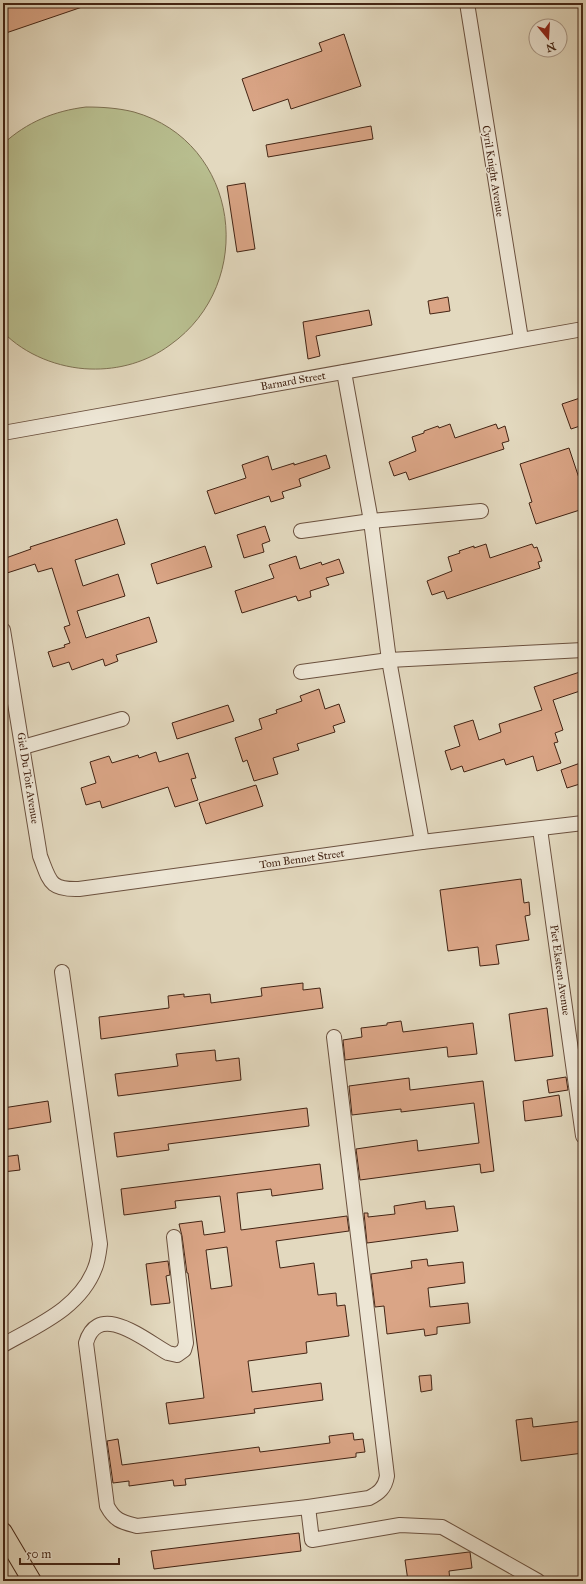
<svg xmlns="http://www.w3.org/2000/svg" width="586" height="1584" font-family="'IM FELL Great Primer',serif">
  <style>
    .green { fill: #b8be8f; stroke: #7e7152 }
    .building { fill: #daa586; stroke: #432414; fill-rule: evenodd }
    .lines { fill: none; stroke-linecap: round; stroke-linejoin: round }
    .minor-casing { stroke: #6b513f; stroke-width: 16 }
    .major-casing { stroke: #432414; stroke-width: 20 }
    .minor { stroke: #ede6d5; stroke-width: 14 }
    .major { stroke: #e3d9bf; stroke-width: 18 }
    .labels { text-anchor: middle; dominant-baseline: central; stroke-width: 3; stroke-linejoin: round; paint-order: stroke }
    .street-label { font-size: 11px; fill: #432414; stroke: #ede6d5 }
  </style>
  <rect width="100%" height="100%" fill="#e3d9bf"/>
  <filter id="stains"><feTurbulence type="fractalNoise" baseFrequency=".005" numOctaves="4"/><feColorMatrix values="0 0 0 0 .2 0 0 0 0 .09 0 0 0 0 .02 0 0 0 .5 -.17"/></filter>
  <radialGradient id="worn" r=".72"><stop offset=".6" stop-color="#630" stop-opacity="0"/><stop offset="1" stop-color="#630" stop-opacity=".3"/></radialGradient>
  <path class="green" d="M 86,107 C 102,107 118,108 134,112 C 240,142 258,283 170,345 C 147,362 119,370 90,369 C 59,368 25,355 3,332 L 3,144 C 27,122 54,111 86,107 Z"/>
  <g class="building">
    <path d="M 13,3 L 88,3 L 88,5 L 3,34 L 3,6 Z"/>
    <path d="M 344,34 L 361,86 L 291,109 L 288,99 L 253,111 L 242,79 L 322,51 L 319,43 Z"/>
    <path d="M 371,126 L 373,139 L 268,157 L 266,145 Z"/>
    <path d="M 245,183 L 255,249 L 237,252 L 227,186 Z"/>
    <path d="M 448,297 L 450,311 L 430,314 L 428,301 Z"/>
    <path d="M 369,310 L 372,325 L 316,336 L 320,356 L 308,359 L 303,322 Z"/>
    <path d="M 583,397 L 583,425 L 571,429 L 562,404 Z"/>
    <path d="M 450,424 L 455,438 L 496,424 L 498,429 L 505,426 L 509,441 L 502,443 L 504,449 L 409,480 L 406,472 L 394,476 L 389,462 L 416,451 L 412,437 L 424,433 L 424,431 L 438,426 L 439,428 Z"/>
    <path d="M 569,448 L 583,490 L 583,509 L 536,524 L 529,503 L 532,502 L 520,464 Z"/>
    <path d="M 326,455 L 330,468 L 299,479 L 301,486 L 282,492 L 284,498 L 271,502 L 269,496 L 215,514 L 207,491 L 246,478 L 242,465 L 268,456 L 272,470 L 294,463 L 294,465 Z"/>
    <path d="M 117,519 L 125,544 L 75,560 L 83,586 L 118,574 L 125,596 L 77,611 L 86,638 L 149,617 L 157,642 L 116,655 L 118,661 L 105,666 L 103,659 L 72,670 L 69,662 L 53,667 L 48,652 L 65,647 L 64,645 L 70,643 L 64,627 L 70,625 L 52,568 L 38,572 L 35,564 L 7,573 L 3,559 L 31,549 L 30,547 Z"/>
    <path d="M 265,526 L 270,541 L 262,544 L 264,552 L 244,558 L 237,535 Z"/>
    <path d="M 486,544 L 490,558 L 532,544 L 534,548 L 537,547 L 542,561 L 538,562 L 540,568 L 447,599 L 444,591 L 432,595 L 427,581 L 452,571 L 448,557 L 460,553 L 459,551 L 474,546 L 474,548 Z"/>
    <path d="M 205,546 L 212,567 L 157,584 L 151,564 Z"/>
    <path d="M 296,556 L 300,569 L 321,562 L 322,565 L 339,559 L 344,573 L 326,578 L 329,585 L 310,591 L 311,597 L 298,601 L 296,596 L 242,613 L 235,591 L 274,578 L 269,565 Z"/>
    <path d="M 583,671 L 583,690 L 553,700 L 563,730 L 555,733 L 558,742 L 554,743 L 561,763 L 537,771 L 533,756 L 506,765 L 504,759 L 464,772 L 462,766 L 451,770 L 445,751 L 460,746 L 454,726 L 473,720 L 479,740 L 501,732 L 499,724 L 542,710 L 534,687 Z"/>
    <path d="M 319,689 L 325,709 L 339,704 L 345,722 L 333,726 L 335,732 L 297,744 L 299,750 L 273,758 L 278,774 L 254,781 L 247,760 L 243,762 L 235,738 L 262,729 L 259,719 L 277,713 L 276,710 L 302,701 L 300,696 Z"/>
    <path d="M 228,705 L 234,721 L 177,739 L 172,723 Z"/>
    <path d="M 156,752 L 159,762 L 188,753 L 196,778 L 191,779 L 198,800 L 175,807 L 168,787 L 102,808 L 100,801 L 86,805 L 81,788 L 96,783 L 90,762 L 109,756 L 112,763 L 138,755 L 139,758 Z"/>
    <path d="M 583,762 L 583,783 L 567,788 L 561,770 Z"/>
    <path d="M 256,785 L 263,806 L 206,824 L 199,803 Z"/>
    <path d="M 521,879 L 524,903 L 529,902 L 530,915 L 525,916 L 529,940 L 496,945 L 499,964 L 480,966 L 478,947 L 448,951 L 440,890 Z"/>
    <path d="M 303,983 L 303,990 L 320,988 L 323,1008 L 101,1039 L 99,1017 L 169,1008 L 168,996 L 184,994 L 184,997 L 210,994 L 211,1003 L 262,996 L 261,988 Z"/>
    <path d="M 547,1008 L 553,1056 L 515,1061 L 509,1014 Z"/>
    <path d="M 401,1021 L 403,1032 L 473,1023 L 477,1054 L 448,1057 L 447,1047 L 345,1060 L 343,1040 L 362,1037 L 361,1028 L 387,1025 L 387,1023 Z"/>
    <path d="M 215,1050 L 216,1061 L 239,1058 L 241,1080 L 118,1096 L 115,1074 L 178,1066 L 176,1054 Z"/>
    <path d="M 566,1077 L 568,1090 L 549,1093 L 547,1080 Z"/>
    <path d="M 409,1078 L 410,1090 L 483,1081 L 494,1171 L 481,1173 L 480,1164 L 360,1180 L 356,1149 L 417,1140 L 418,1151 L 479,1143 L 474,1103 L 401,1112 L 401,1109 L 352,1115 L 349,1086 Z"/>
    <path d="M 559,1095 L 562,1116 L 525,1121 L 523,1101 Z"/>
    <path d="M 48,1101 L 51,1122 L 3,1130 L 3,1108 Z"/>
    <path d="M 307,1108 L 309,1126 L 168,1144 L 169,1150 L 117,1157 L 114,1133 Z"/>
    <path d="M 18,1155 L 20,1170 L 3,1172 L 3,1157 Z"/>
    <path d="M 320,1164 L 323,1189 L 272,1196 L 271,1189 L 237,1193 L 241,1230 L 347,1216 L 349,1231 L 276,1241 L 280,1268 L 314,1263 L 318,1295 L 336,1293 L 337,1306 L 345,1305 L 349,1336 L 306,1342 L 307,1353 L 248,1361 L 252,1392 L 321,1383 L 323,1400 L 254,1409 L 255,1413 L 169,1424 L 166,1403 L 204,1398 L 188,1273 L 187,1273 L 182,1236 L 179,1224 L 202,1221 L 204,1235 L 225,1232 L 220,1196 L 175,1201 L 176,1208 L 124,1215 L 121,1189 ZM 227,1247 L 232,1286 L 211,1289 L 206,1250 Z"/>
    <path d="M 425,1201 L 426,1209 L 454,1206 L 458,1231 L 367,1243 L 364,1213 L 368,1213 L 368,1217 L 395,1214 L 394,1206 Z"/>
    <path d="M 427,1259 L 428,1266 L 463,1262 L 465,1283 L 428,1288 L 430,1307 L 468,1303 L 470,1323 L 437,1327 L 437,1334 L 425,1336 L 424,1329 L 387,1334 L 384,1306 L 375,1307 L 371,1274 L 412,1268 L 411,1261 Z"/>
    <path d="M 168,1261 L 170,1275 L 166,1276 L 170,1303 L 151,1305 L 146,1264 Z"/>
    <path d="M 431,1375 L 432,1390 L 421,1392 L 419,1376 Z"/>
    <path d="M 532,1418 L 533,1427 L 583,1421 L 583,1453 L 521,1461 L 516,1420 Z"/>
    <path d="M 353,1433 L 354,1440 L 363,1439 L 365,1452 L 356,1453 L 356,1457 L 185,1479 L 186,1485 L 174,1486 L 173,1480 L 129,1486 L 129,1481 L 113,1483 L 107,1441 L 118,1439 L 122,1465 L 259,1447 L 260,1452 L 330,1443 L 329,1436 Z"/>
    <path d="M 299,1533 L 301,1551 L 154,1569 L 151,1551 Z"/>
    <path d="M 469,1552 L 470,1552 L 472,1568 L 449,1571 L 450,1581 L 408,1581 L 405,1560 Z"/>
  </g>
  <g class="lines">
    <defs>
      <g id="minor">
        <path d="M 467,3 L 521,339"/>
        <path d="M 344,372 L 371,521 L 389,660 L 422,842"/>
        <path d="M 3,433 L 583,329"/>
        <path d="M 301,531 L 371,521 L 481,511"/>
        <path d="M 3,630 L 40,856 C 50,881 49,890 79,889 L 422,842 L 583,823"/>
        <path d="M 301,672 L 389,660 L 583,650"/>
        <path d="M 23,747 L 122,719"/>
        <path d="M 540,829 L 583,1136"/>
        <path d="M 174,1237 L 186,1343 L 184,1350 L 177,1355 L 168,1353 C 146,1341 98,1300 86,1343 L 107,1506 C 115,1521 122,1522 137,1526 L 308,1507 L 369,1498 C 379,1493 385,1488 387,1476 L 334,1037"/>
        <path d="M 3,1345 C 38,1325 80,1308 95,1268 C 98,1261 99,1252 100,1244 L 62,972"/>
        <path d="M 308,1507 L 312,1540 L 400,1525 L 442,1527 L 538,1581"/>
      </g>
      <path id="major" d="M 3,1532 L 32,1581"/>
    </defs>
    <use href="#minor" class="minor-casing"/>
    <use href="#major" class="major-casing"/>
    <use href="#minor" class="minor"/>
    <use href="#major" class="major"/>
  </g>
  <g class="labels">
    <g class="street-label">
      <text transform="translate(493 171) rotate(81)">Cyril Knight Avenue</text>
      <text transform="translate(293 381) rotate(-10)">Barnard Street</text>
      <text transform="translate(28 778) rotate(81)">Giel Du Toit Avenue</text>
      <text transform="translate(302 859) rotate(-8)">Tom Bennet Street</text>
      <text transform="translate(560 970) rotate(82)">Piet Eksteen Avenue</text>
    </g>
  </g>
  <rect width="586" height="1584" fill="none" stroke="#e3d9bf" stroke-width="16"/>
  <rect x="4" y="4" width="578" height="1576" fill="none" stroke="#432414" stroke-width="2"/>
  <rect x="8" y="8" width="570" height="1568" fill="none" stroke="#432414"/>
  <g transform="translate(548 38) rotate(162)"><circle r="19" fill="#ede6d5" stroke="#a99888"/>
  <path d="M0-3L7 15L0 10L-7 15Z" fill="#8f2418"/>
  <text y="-6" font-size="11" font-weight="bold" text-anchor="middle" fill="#432414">N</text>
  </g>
  <path d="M20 1558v6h99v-6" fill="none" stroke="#432414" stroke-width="2"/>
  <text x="26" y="1558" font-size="12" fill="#432414" stroke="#ede6d5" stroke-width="3" paint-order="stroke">50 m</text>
  <rect width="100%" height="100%" filter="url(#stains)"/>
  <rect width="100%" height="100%" fill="url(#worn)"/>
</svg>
